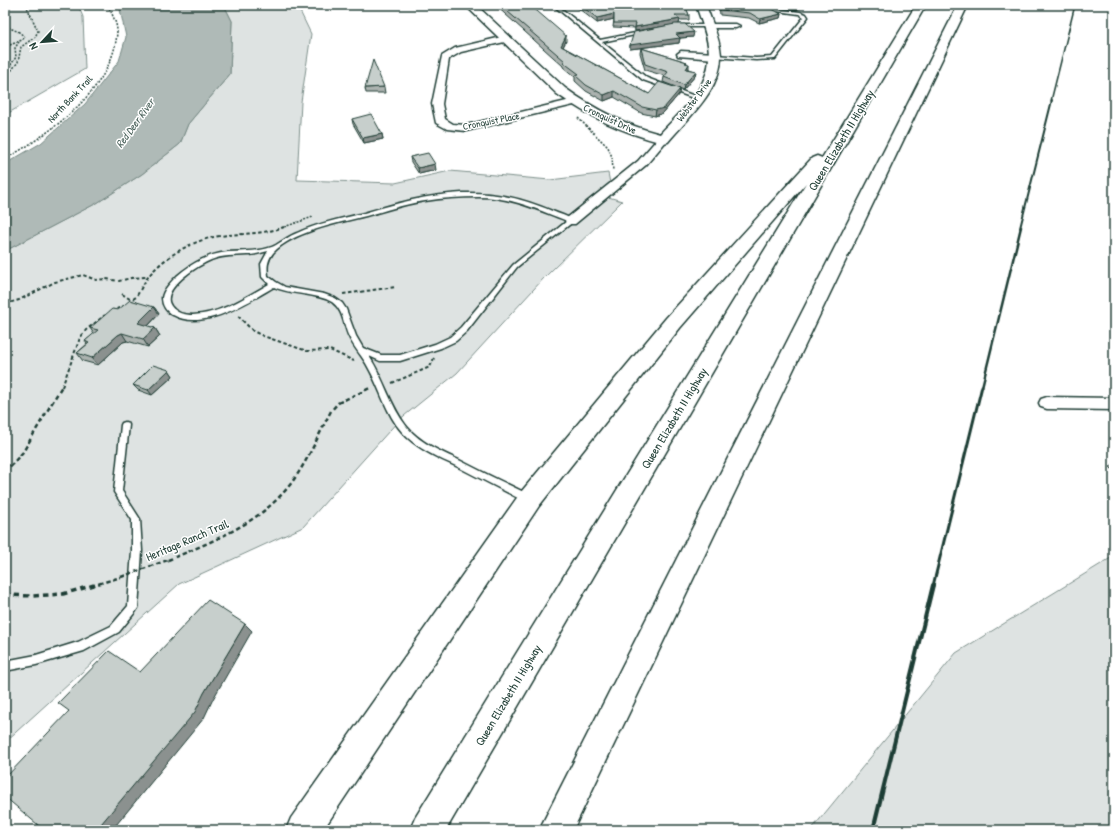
<svg xmlns="http://www.w3.org/2000/svg" width="1119" height="835" font-family="'Patrick Hand',sans-serif">
  <style>
    .green { fill: #dee3e2; stroke: #7e908b }
    .water { fill: #afbab7; stroke: #758883 }
    .lines { fill: none; stroke-linecap: round; stroke-linejoin: round }
    .service-casing { stroke: #1f3d34; stroke-width: 3 }
    .minor-casing { stroke: #1f3d34; stroke-width: 3 }
    .tertiary-casing { stroke: #1f3d34; stroke-width: 3 }
    .motorway-casing { stroke: #1f3d34; stroke-width: 3 }
    .path-far3 { stroke: #1f3d34; stroke-width: 1.5; stroke-dasharray: 2 1.5; stroke-linecap: butt }
    .path-far2 { stroke: #1f3d34; stroke-width: 2; stroke-dasharray: 3.5 2.5; stroke-linecap: butt }
    .path-far1 { stroke: #1f3d34; stroke-width: 2.5; stroke-dasharray: 4.5 3; stroke-linecap: butt }
    .path { stroke: #1f3d34; stroke-width: 3.5; stroke-dasharray: 5.5 4; stroke-linecap: butt }
    .service { fill: #fff; fill-rule: evenodd }
    .minor { fill: #fff; fill-rule: evenodd }
    .tertiary { fill: #fff; fill-rule: evenodd }
    .motorway { fill: #fff; fill-rule: evenodd }
    .rail-far4 { stroke: #1f3d34; stroke-width: 1.5 }
    .rail-far3 { stroke: #1f3d34; stroke-width: 2 }
    .rail-far2 { stroke: #1f3d34; stroke-width: 2.5 }
    .rail-far1 { stroke: #1f3d34; stroke-width: 3 }
    .rail { stroke: #1f3d34; stroke-width: 4 }
    .path-bridge { stroke: #1f3d34; stroke-width: 2.5; stroke-dasharray: 4.5 3; stroke-linecap: butt }
    .wall { fill: #abb2af; stroke: #1f3d34 }
    .shaded-wall { fill: #8b918f; stroke: #1f3d34 }
    .building { fill: #c7cfcc; stroke: #1f3d34 }
    .labels { text-anchor: middle; dominant-baseline: central; stroke-width: 3; stroke-linejoin: round; paint-order: stroke }
    .far-street-label { font-size: 10px; fill: #1f3d34; stroke: #fff }
    .far-water-label { font-size: 11px; font-style: italic; fill: #4a625b; stroke: #fff }
    .street-label { font-size: 12px; fill: #1f3d34; stroke: #fff }
  </style>
  <rect width="100%" height="100%" fill="#fff"/>
  <filter id="ink" filterUnits="userSpaceOnUse"><feTurbulence type="fractalNoise" baseFrequency=".025" numOctaves="2"/><feDisplacementMap in="SourceGraphic" scale="8" xChannelSelector="R" yChannelSelector="G"/><feConvolveMatrix kernelMatrix="1 2 1 2 8 2 1 2 1" color-interpolation-filters="sRGB"/></filter>
  <g filter="url(#ink)">
    <g class="green">
      <path d="M 5,5 L 78,5 L 83,17 L 85,69 L 5,115 Z"/>
      <path d="M 224,5 L 297,5 L 311,34 L 301,102 L 297,180 L 395,183 L 450,171 L 550,180 L 608,173 L 610,183 L 598,194 L 622,201 L 544,278 L 457,373 L 399,420 L 303,527 L 179,584 L 5,742 L 5,251 L 97,203 L 142,174 L 180,144 L 188,124 L 230,74 L 232,21 Z"/>
      <path d="M 1114,556 L 1114,830 L 811,830 L 956,653 Z"/>
    </g>
    <path class="water" d="M 119,5 L 224,5 L 232,21 L 230,74 L 188,124 L 180,144 L 142,174 L 97,203 L 5,251 L 5,164 L 41,143 L 85,104 L 119,61 L 126,37 Z"/>
    <g class="lines">
      <defs>
        <g id="service">
          <path d="M 553,5 L 557,5 L 600,40 L 645,31 L 646,32 L 644,33 L 602,42 L 647,78 L 700,98 L 696,99 L 643,80 Z"/>
          <path d="M 763,7 L 800,12 L 806,14 L 808,17 L 775,59 L 756,60 L 713,57 L 713,56 L 715,55 L 756,58 L 772,57 L 804,17 L 799,14 L 762,9 Z"/>
          <path d="M 677,25 L 708,25 L 710,26 L 708,27 L 676,27 L 675,26 Z"/>
          <path d="M 462,193 C 495,192 521,198 552,211 C 559,214 568,216 574,221 L 517,267 L 467,331 L 456,341 L 441,348 L 400,361 L 380,361 L 369,356 C 384,378 390,406 407,427 C 421,444 444,453 463,462 C 486,474 509,485 532,496 L 533,499 L 532,502 L 529,503 L 526,502 C 503,490 481,479 458,467 C 439,458 417,449 402,432 C 386,414 380,388 368,367 C 363,357 354,348 349,337 C 343,324 344,311 332,302 C 317,293 291,295 274,287 C 248,302 203,332 173,315 C 166,312 162,305 162,298 C 163,290 171,282 177,276 C 192,263 208,254 228,252 C 243,251 263,252 276,245 C 283,241 289,236 297,233 C 318,223 341,219 364,213 C 398,203 426,195 462,193 ZM 479,197 C 511,197 538,210 567,221 L 513,265 L 461,327 L 450,337 L 435,344 L 400,355 L 381,355 L 363,348 L 356,336 L 346,309 L 342,303 L 335,298 L 324,294 L 285,287 L 276,282 L 268,276 C 267,267 267,261 273,253 C 291,232 339,223 366,216 C 385,211 404,204 425,201 C 443,198 461,197 479,197 ZM 268,251 L 261,264 L 262,277 L 269,284 C 246,297 221,314 193,315 C 185,315 176,313 171,306 C 159,290 198,265 211,260 C 222,255 235,256 247,255 C 254,255 261,253 268,251 Z"/>
          <path d="M 125,422 L 128,423 L 129,425 L 122,491 L 140,519 L 142,551 L 138,608 L 136,611 L 119,632 L 84,651 L 36,665 L 5,671 L 5,661 L 36,655 L 78,642 L 111,626 L 128,606 L 132,551 L 132,520 L 114,492 L 121,425 L 122,423 Z"/>
        </g>
        <g id="minor">
          <path d="M 705,24 L 736,24 L 740,26 L 736,28 L 705,28 L 704,26 Z"/>
          <path d="M 506,36 L 509,37 L 510,39 L 509,41 L 461,52 L 449,59 L 442,104 L 445,119 L 453,124 L 466,125 L 575,99 L 578,100 L 580,102 L 578,104 L 466,131 L 447,129 L 436,123 L 432,104 L 442,56 L 455,48 Z"/>
          <path d="M 681,51 L 715,53 L 719,56 L 715,59 L 678,56 L 677,54 Z"/>
          <path d="M 663,136 L 668,139 L 646,165 L 575,224 L 567,224 L 565,221 L 567,218 L 638,161 L 659,137 Z"/>
          <path d="M 1047,397 L 1114,398 L 1114,410 L 1047,409 L 1041,407 L 1039,403 L 1041,399 Z"/>
        </g>
        <path id="tertiary" d="M 465,5 L 476,5 L 565,88 C 594,109 625,125 660,134 C 680,112 710,88 709,55 C 709,39 701,21 696,5 L 706,5 C 711,21 720,38 721,55 C 722,89 688,118 668,142 L 663,143 C 624,133 589,117 557,94 Z"/>
        <g id="motorway">
          <path d="M 916,5 L 926,5 L 446,830 L 410,830 L 415,818 L 806,183 L 680,328 L 539,506 L 323,830 L 286,830 L 291,818 L 521,492 L 666,318 L 812,158 L 817,156 L 822,158 Z"/>
          <path d="M 958,5 L 968,5 L 573,830 L 539,830 Z"/>
        </g>
      </defs>
      <use href="#service" class="service-casing"/>
      <use href="#minor" class="minor-casing"/>
      <use href="#tertiary" class="tertiary-casing"/>
      <use href="#motorway" class="motorway-casing"/>
      <g class="path-far3">
        <path d="M 5,26 L 19,32 L 25,37 L 22,40 L 5,47"/>
        <path d="M 5,74 L 16,57 L 15,48 L 19,42"/>
        <path d="M 5,79 L 18,62 L 21,47 L 35,37 L 38,31 L 26,5"/>
        <path d="M 578,118 L 608,147 L 612,157 L 613,171"/>
        <path d="M 5,159 C 50,134 115,88 117,31 C 117,22 111,13 108,5"/>
        <path d="M 281,228 L 313,217"/>
      </g>
      <g class="path-far2">
        <path d="M 122,294 L 133,301"/>
        <path d="M 343,294 L 396,287"/>
        <path d="M 133,299 L 136,297 C 141,289 146,278 153,271 C 169,254 196,239 220,236 C 243,233 260,235 284,227"/>
        <path d="M 5,304 L 19,300 L 55,282 L 83,275 L 96,280 L 106,279 L 119,281 L 131,278 L 147,277"/>
        <path d="M 111,311 L 127,305"/>
        <path d="M 238,316 L 253,331 L 263,336 L 307,351 L 330,350 L 354,361"/>
        <path d="M 392,383 L 430,367 L 434,358"/>
        <path d="M 62,387 L 80,338 L 86,330 L 105,315"/>
      </g>
      <g class="path-far1">
        <path d="M 5,472 L 23,452 L 62,386"/>
        <path d="M 168,560 C 211,542 259,524 289,486 C 307,463 318,436 331,411 L 338,403 L 370,388"/>
        <path d="M 91,586 L 121,577"/>
      </g>
      <path class="path" d="M 5,595 L 33,596 L 63,594 L 94,585"/>
      <use href="#service" class="service"/>
      <use href="#minor" class="minor"/>
      <use href="#tertiary" class="tertiary"/>
      <use href="#motorway" class="motorway"/>
      <path class="rail-far4" d="M 1051,101 L 1075,5"/>
      <path class="rail-far3" d="M 1020,228 L 1052,100"/>
      <path class="rail-far2" d="M 982,387 L 1021,227"/>
      <path class="rail-far1" d="M 933,586 L 982,386"/>
      <path class="rail" d="M 873,830 L 933,585"/>
      <path class="path-bridge" d="M 121,577 L 168,560"/>
    </g>
    <g class="wall">
      <path d="M 495,5 L 530,5 L 566,41 L 563,47 L 649,94 L 679,94 L 663,113 L 655,116 L 641,113 L 614,97 L 604,101 L 586,91 L 575,81 L 575,77 L 563,67 L 563,66 Z"/>
      <path d="M 574,5 L 685,5 L 689,15 L 689,20 L 680,20 L 679,24 L 677,24 L 693,37 L 680,38 L 679,43 L 630,49 L 630,45 L 663,26 L 635,31 L 635,28 L 613,27 L 614,19 L 597,23 Z"/>
      <path d="M 719,5 L 758,5 L 781,14 L 780,18 L 759,23 L 749,18 L 720,15 Z"/>
      <path d="M 791,5 L 805,5 L 796,10 L 790,9 Z"/>
      <path d="M 641,48 L 687,62 L 686,64 L 689,69 L 696,71 L 695,76 L 683,90 L 663,82 L 664,77 L 665,76 L 645,70 L 640,53 Z"/>
      <path d="M 384,87 L 385,93 L 366,93 L 365,88 Z"/>
      <path d="M 352,119 L 382,134 L 383,139 L 364,143 L 353,124 Z"/>
      <path d="M 410,157 L 436,170 L 419,174 L 411,162 Z"/>
      <path d="M 154,307 L 159,314 L 148,326 L 155,328 L 160,336 L 148,347 L 127,341 L 123,342 L 98,365 L 83,361 L 77,353 L 87,344 L 85,341 L 94,334 L 90,328 Z"/>
      <path d="M 169,370 L 173,376 L 152,395 L 138,390 L 133,385 Z"/>
      <path d="M 1114,463 L 1114,471 L 1110,467 Z"/>
    </g>
    <g class="shaded-wall">
      <path d="M 798,5 L 805,5 L 796,10 L 797,6 Z"/>
      <path d="M 614,14 L 614,19 L 597,23 L 597,18 Z"/>
      <path d="M 781,14 L 780,18 L 759,23 L 760,19 Z"/>
      <path d="M 680,19 L 679,24 L 635,31 L 635,27 Z"/>
      <path d="M 694,32 L 693,37 L 680,38 L 679,43 L 630,49 L 630,45 L 676,34 Z"/>
      <path d="M 566,36 L 566,41 L 561,51 L 561,46 Z"/>
      <path d="M 689,64 L 689,69 L 686,69 Z"/>
      <path d="M 696,71 L 695,76 L 683,90 L 684,85 Z"/>
      <path d="M 680,89 L 679,94 L 663,113 L 655,116 L 656,110 Z"/>
      <path d="M 614,91 L 614,97 L 604,101 L 604,95 Z"/>
      <path d="M 382,134 L 383,139 L 364,143 L 363,138 Z"/>
      <path d="M 435,164 L 436,170 L 419,174 L 418,168 Z"/>
      <path d="M 154,307 L 159,314 L 143,331 L 138,323 Z"/>
      <path d="M 155,328 L 160,336 L 148,347 L 143,339 Z"/>
      <path d="M 122,333 L 127,341 L 123,342 L 98,365 L 92,358 L 118,335 Z"/>
      <path d="M 169,370 L 173,376 L 152,395 L 148,390 Z"/>
      <path d="M 245,624 L 252,631 L 213,699 L 204,718 L 112,830 L 96,830 L 204,693 Z"/>
    </g>
    <g class="building">
      <path d="M 500,5 L 530,5 L 566,36 L 561,46 L 649,94 L 659,82 L 680,89 L 664,108 L 656,110 L 642,107 L 614,91 L 604,95 L 586,85 L 575,75 L 579,74 L 563,62 L 565,61 Z"/>
      <path d="M 580,5 L 685,5 L 689,15 L 675,15 L 680,19 L 635,27 L 636,23 L 614,23 L 614,14 L 597,18 Z"/>
      <path d="M 720,5 L 758,5 L 767,6 L 781,14 L 760,19 L 750,13 L 720,10 Z"/>
      <path d="M 675,24 L 685,24 L 694,32 L 676,34 L 680,38 L 630,45 L 634,32 Z"/>
      <path d="M 641,48 L 687,62 L 685,63 L 689,64 L 686,69 L 696,71 L 684,85 L 664,77 L 668,72 L 645,64 Z"/>
      <path d="M 373,60 L 384,87 L 365,88 Z"/>
      <path d="M 371,114 L 382,134 L 363,138 L 352,119 Z"/>
      <path d="M 428,153 L 435,164 L 418,168 L 410,157 Z"/>
      <path d="M 130,300 L 154,307 L 138,323 L 155,328 L 143,339 L 122,333 L 118,335 L 92,358 L 77,353 L 89,343 L 85,341 L 98,330 L 90,328 L 112,309 L 118,310 Z"/>
      <path d="M 153,365 L 169,370 L 148,390 L 133,385 Z"/>
      <path d="M 208,600 L 245,624 L 204,693 L 195,712 L 96,830 L 44,830 L 5,797 L 5,778 L 69,711 L 58,703 L 109,651 L 140,672 Z"/>
    </g>
  </g>
  <g class="labels">
    <g class="far-street-label">
      <text transform="translate(70 99) rotate(-47)">North Bank Trail</text>
      <text transform="translate(694 100) rotate(-53)">Webster Drive</text>
      <text transform="translate(610 119) rotate(25)">Cronquist Drive</text>
      <text transform="translate(491 121) rotate(-11)">Cronquist Place</text>
    </g>
    <g class="far-water-label">
      <text transform="translate(135 123) rotate(-54)">Red Deer River</text>
    </g>
    <g class="street-label">
      <text transform="translate(841 140) rotate(-59)">Queen Elizabeth II Highway</text>
      <text transform="translate(674 418) rotate(-59)">Queen Elizabeth II Highway</text>
      <text transform="translate(187 540) rotate(-23)">Heritage Ranch Trail</text>
      <text transform="translate(508 695) rotate(-59)">Queen Elizabeth II Highway</text>
    </g>
  </g>
  <rect width="1119" height="835" fill="none" stroke="#fff" stroke-width="20"/>
  <rect x="10" y="10" width="1099" height="815" fill="none" stroke="#1f3d34" stroke-width="1.5" filter="url(#ink)"/>
  <g transform="translate(42 42) rotate(244)" stroke="#ffffff" stroke-width="3" paint-order="stroke">
  <path d="M0-3L7 15L0 10L-7 15Z" fill="#1f3d34"/>
  <text y="-6" font-size="11" font-weight="bold" text-anchor="middle" fill="#1f3d34">N</text>
  </g>
</svg>
